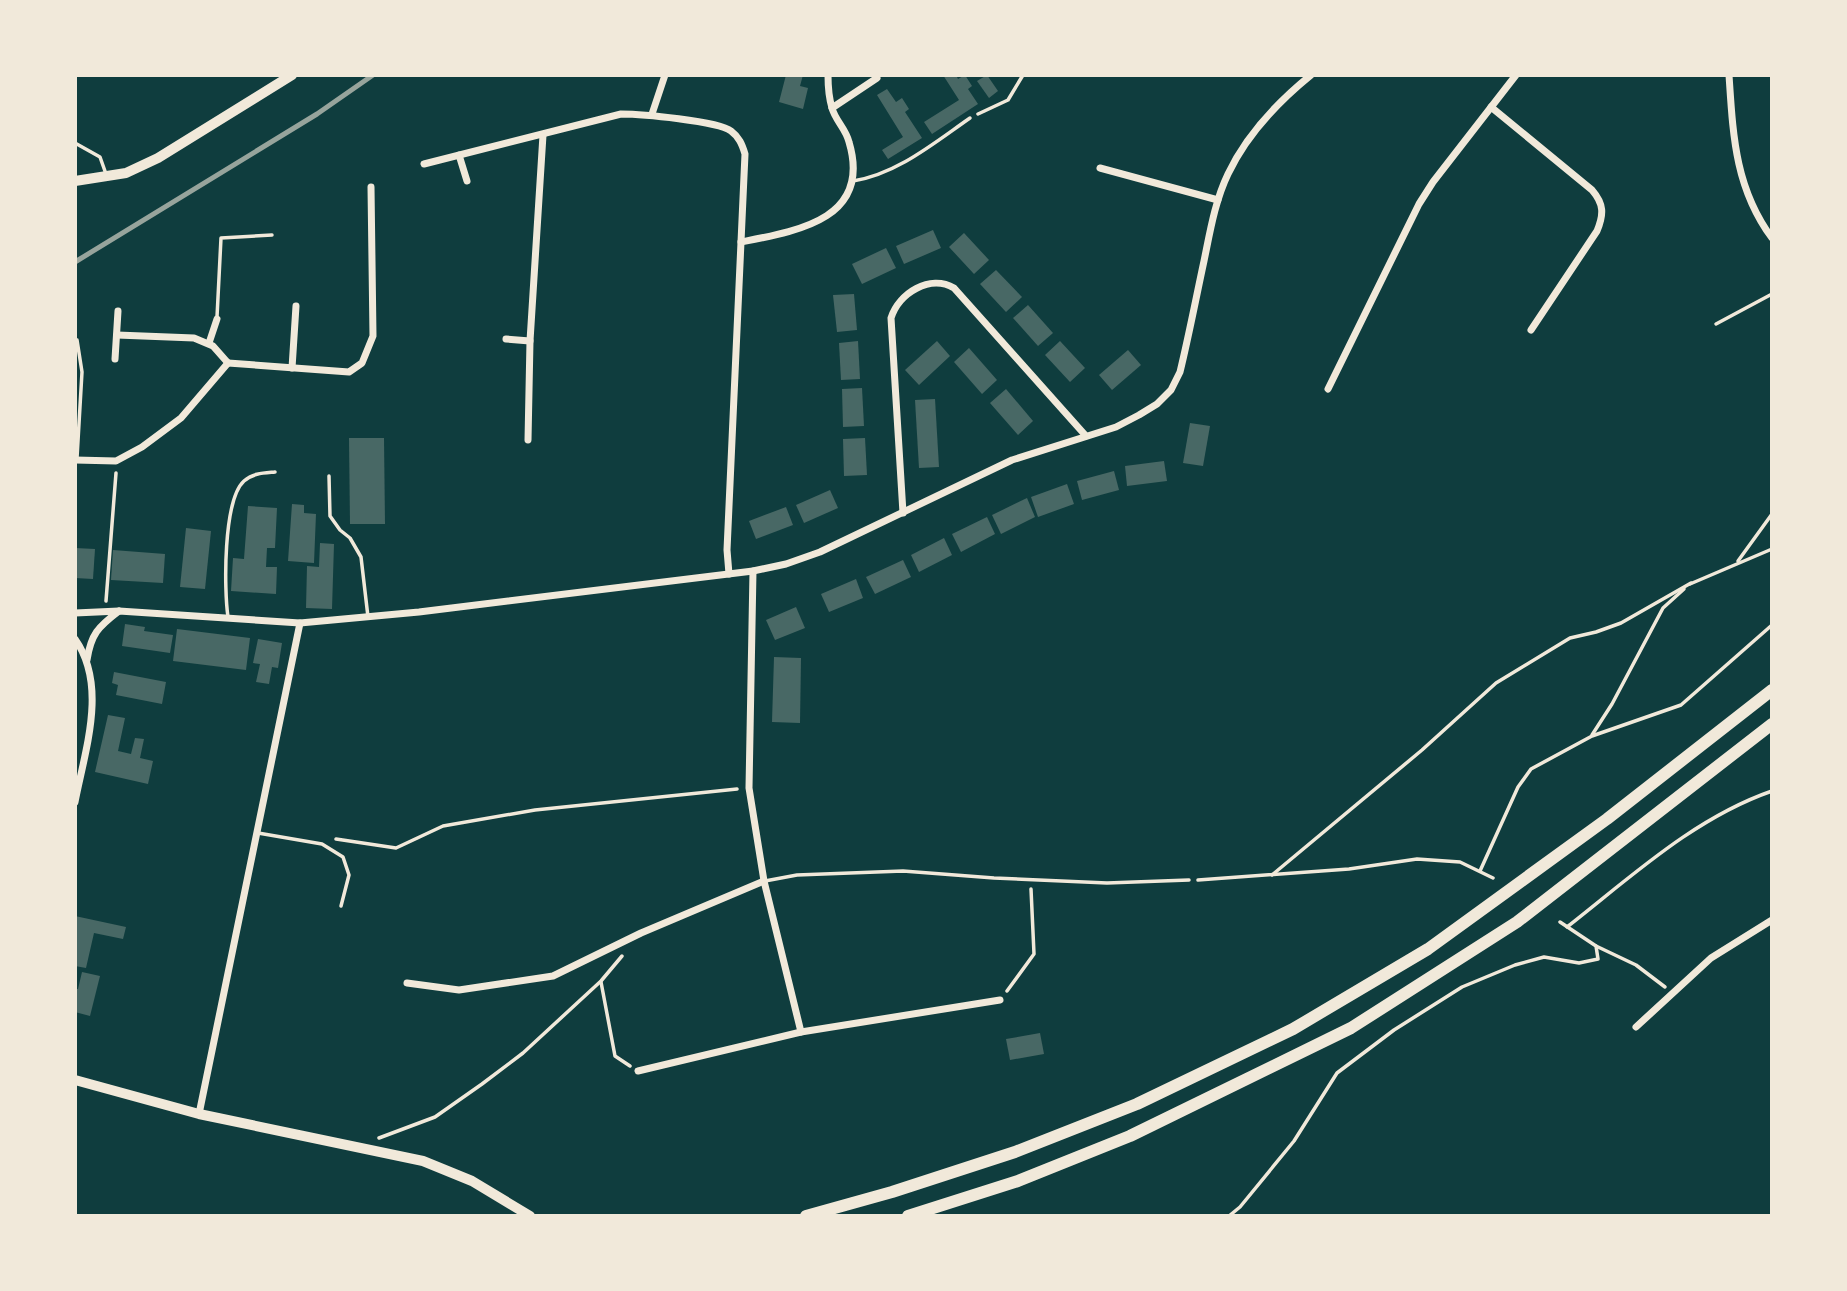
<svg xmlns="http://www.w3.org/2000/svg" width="1847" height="1291" font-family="Jost,sans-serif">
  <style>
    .building { fill: #486865 }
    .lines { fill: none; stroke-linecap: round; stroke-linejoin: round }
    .path { stroke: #f1e9da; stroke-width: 3.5 }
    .service { stroke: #f1e9da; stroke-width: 3.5 }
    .minor { stroke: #f1e9da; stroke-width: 7 }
    .tertiary { stroke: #f1e9da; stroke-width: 10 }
    .trunk { stroke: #f1e9da; stroke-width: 12 }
    .rail { stroke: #97a49c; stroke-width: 5 }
  </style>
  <rect width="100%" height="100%" fill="#0f3d3e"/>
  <g class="building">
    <path d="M 786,75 L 803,75 L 800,86 L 808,88 L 803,109 L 779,102 Z"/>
    <path d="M 943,75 L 956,75 L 958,79 L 965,75 L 972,86 L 968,89 L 978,104 L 932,134 L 924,122 L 959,100 Z"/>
    <path d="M 987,75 L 998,91 L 989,98 L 977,81 Z"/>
    <path d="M 887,89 L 896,102 L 902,98 L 909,109 L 905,112 L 922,138 L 888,159 L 882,150 L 903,137 L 877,95 Z"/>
    <path d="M 933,230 L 941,248 L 904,264 L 896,246 Z"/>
    <path d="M 964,233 L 989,260 L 974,274 L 949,247 Z"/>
    <path d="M 886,248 L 896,268 L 862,284 L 852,264 Z"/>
    <path d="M 996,270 L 1022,297 L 1006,312 L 980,284 Z"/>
    <path d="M 854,294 L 857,330 L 837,332 L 833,295 Z"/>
    <path d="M 1028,305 L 1053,333 L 1038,346 L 1013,318 Z"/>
    <path d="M 858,341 L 860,379 L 841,380 L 839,343 Z"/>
    <path d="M 937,341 L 950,356 L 919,385 L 905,370 Z"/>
    <path d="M 1060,341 L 1085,368 L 1070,382 L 1045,355 Z"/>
    <path d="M 969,348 L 997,380 L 982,394 L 954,362 Z"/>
    <path d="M 1128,350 L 1141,365 L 1112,390 L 1099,375 Z"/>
    <path d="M 862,388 L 864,426 L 843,427 L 842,389 Z"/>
    <path d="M 1006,389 L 1033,421 L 1018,435 L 990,403 Z"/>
    <path d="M 935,399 L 939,467 L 919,468 L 915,400 Z"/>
    <path d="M 1190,423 L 1210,426 L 1203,466 L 1183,463 Z"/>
    <path d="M 349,438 L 384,438 L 385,524 L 350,524 Z"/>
    <path d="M 865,438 L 867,475 L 844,476 L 843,439 Z"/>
    <path d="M 1164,461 L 1167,481 L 1127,486 L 1125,466 Z"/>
    <path d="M 1114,471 L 1119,490 L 1082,500 L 1077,481 Z"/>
    <path d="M 1067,484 L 1074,504 L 1038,517 L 1031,497 Z"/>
    <path d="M 830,490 L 838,508 L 804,523 L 796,505 Z"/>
    <path d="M 1027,498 L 1035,517 L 1001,534 L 992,515 Z"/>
    <path d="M 292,504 L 304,505 L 304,513 L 316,514 L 314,563 L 288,561 Z"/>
    <path d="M 248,506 L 277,508 L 275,548 L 267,548 L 266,567 L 277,567 L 276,594 L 231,591 L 233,558 L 244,559 Z"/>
    <path d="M 786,507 L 793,525 L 756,539 L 749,521 Z"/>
    <path d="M 987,517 L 995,534 L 961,552 L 952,534 Z"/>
    <path d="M 186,528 L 211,531 L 205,589 L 180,587 Z"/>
    <path d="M 944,538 L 952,555 L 919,572 L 911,555 Z"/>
    <path d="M 320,543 L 334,544 L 332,609 L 306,608 L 307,566 L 319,567 Z"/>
    <path d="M 75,548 L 95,549 L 93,579 L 75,578 Z"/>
    <path d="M 113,550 L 165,554 L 163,583 L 111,580 Z"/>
    <path d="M 903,560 L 911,577 L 875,594 L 866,577 Z"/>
    <path d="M 856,579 L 863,598 L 829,612 L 821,594 Z"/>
    <path d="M 796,607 L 805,628 L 775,640 L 766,620 Z"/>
    <path d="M 125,624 L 145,627 L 144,631 L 173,635 L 170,653 L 122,646 Z"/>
    <path d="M 177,629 L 250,638 L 246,670 L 173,661 Z"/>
    <path d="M 258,639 L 282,643 L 278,668 L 272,667 L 269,684 L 256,682 L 260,664 L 253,663 Z"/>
    <path d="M 774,657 L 801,658 L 800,723 L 772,722 Z"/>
    <path d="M 114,672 L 166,682 L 162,704 L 116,695 L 118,685 L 112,683 Z"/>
    <path d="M 108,715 L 125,718 L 118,751 L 131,754 L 135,738 L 144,739 L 140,758 L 153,761 L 148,784 L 95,772 Z"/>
    <path d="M 75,916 L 126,927 L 123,939 L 94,933 L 86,968 L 75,966 Z"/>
    <path d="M 82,972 L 100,976 L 90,1016 L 75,1012 L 75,989 L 78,989 Z"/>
    <path d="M 1040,1033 L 1044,1054 L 1010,1060 L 1006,1039 Z"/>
  </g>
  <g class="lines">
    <g class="path">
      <path d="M 978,114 L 1008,100 L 1023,75"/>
      <path d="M 1738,561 L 1772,514"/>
      <path d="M 1690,584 L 1772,549"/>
      <path d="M 106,601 L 116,473"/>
      <path d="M 1592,735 L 1612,704 L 1663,608 L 1684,589"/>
      <path d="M 336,839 L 396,848 L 443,826 L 535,810 L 737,789"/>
      <path d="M 1480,871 L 1518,787 L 1531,769 L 1592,736 L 1681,705 L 1772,625"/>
      <path d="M 1272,875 L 1422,750 L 1496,683 L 1570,638 L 1596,632 L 1621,623 L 1691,583"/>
      <path d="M 1198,880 L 1349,869 L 1417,859 L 1460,862 L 1493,878"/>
      <path d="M 1567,927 C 1631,877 1694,818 1772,791"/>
      <path d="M 1596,946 L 1636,965 L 1665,987"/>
      <path d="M 601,982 L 615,1056 L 630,1066"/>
      <path d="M 1007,991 L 1034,954 L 1031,889"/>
      <path d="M 379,1138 L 435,1117 L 482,1084 L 523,1053 L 601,981 L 622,956"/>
      <path d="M 1229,1216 L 1240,1207 L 1294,1141 L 1337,1073 L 1394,1030 L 1462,987 L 1515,965 L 1544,957 L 1579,963 L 1598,959 L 1596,946 L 1560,922"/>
    </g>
    <g class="service">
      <path d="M 75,143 L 100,157 L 106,174"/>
      <path d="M 853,181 C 897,174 934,143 970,118"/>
      <path d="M 217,317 L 221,238 L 272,235"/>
      <path d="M 1716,324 L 1772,294"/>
      <path d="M 77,458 L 82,372 L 77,340"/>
      <path d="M 329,476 L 330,516 L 340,530 L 350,538 L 361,557 L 368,617"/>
      <path d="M 228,617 C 224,590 223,500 244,481 C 253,473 264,473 275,472"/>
      <path d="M 258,833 L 322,844 L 343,857 L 349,875 L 341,906"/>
      <path d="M 765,881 L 797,875 L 903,871 L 994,878 L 1107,883 L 1189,880"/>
    </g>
    <g class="minor">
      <path d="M 1729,75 C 1733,135 1735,188 1772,238"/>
      <path d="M 1491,107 L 1592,190 C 1604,204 1604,214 1597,231 L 1531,330"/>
      <path d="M 832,108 L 877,78"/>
      <path d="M 652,114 L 665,75"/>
      <path d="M 459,155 L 467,181"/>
      <path d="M 424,164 L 621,114 C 641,114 718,121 731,131 C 739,137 742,144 745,154 L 727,550 L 729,574"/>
      <path d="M 1100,168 L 1218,200"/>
      <path d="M 741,242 C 798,231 872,219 849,142 C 846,129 835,120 832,108 C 829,98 828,85 828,75"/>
      <path d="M 117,335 L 194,338 L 213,346 L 228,363"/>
      <path d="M 506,339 L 530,341"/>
      <path d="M 209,343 L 217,319"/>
      <path d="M 115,359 L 118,311"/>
      <path d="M 228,363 L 349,372 L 362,363 L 373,336 L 371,187"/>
      <path d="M 292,368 L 296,306"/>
      <path d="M 1328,389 L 1419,204 L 1433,182 L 1516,75"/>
      <path d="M 528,440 L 530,341 L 543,135"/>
      <path d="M 75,460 L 116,461 L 142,447 L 181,418 L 228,363"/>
      <path d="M 903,513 L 891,318 C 899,293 930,274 954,288 L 1086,436"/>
      <path d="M 753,571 L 749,788 L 764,881 L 801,1032"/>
      <path d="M 75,613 L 119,611 L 300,623 L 419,612 L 753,571 L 786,564 L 820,552 L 1012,460 L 1116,427 L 1139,415 L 1157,404 L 1171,390 L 1180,372 C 1189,335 1196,298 1204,261 C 1210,232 1215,201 1228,174 C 1246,136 1279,101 1311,75"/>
      <path d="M 75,639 C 108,686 85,750 75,802"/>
      <path d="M 87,660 C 91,634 98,627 119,611"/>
      <path d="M 407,983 L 459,990 L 553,976 L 641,933 L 764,881"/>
      <path d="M 1636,1027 L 1711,958 L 1772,920"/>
      <path d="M 638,1071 L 801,1032 L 1000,1000"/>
      <path d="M 199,1114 L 300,623"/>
    </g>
    <g class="tertiary">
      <path d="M 75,181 L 126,173 L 158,158 L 292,75"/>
      <path d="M 75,1080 L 199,1114 L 423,1161 L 472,1181 L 530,1216"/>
    </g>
    <g class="trunk">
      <path d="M 806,1216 L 892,1192 L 1015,1152 L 1137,1104 L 1293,1029 L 1428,949 L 1607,819 L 1772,690"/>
      <path d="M 908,1216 L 1018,1181 L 1130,1136 L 1351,1028 L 1517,922 L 1772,724"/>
    </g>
    <path class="rail" d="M 75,262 L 317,114 L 373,75"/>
  </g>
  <rect width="1847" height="1291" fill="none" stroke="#f1e9da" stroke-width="154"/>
</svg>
